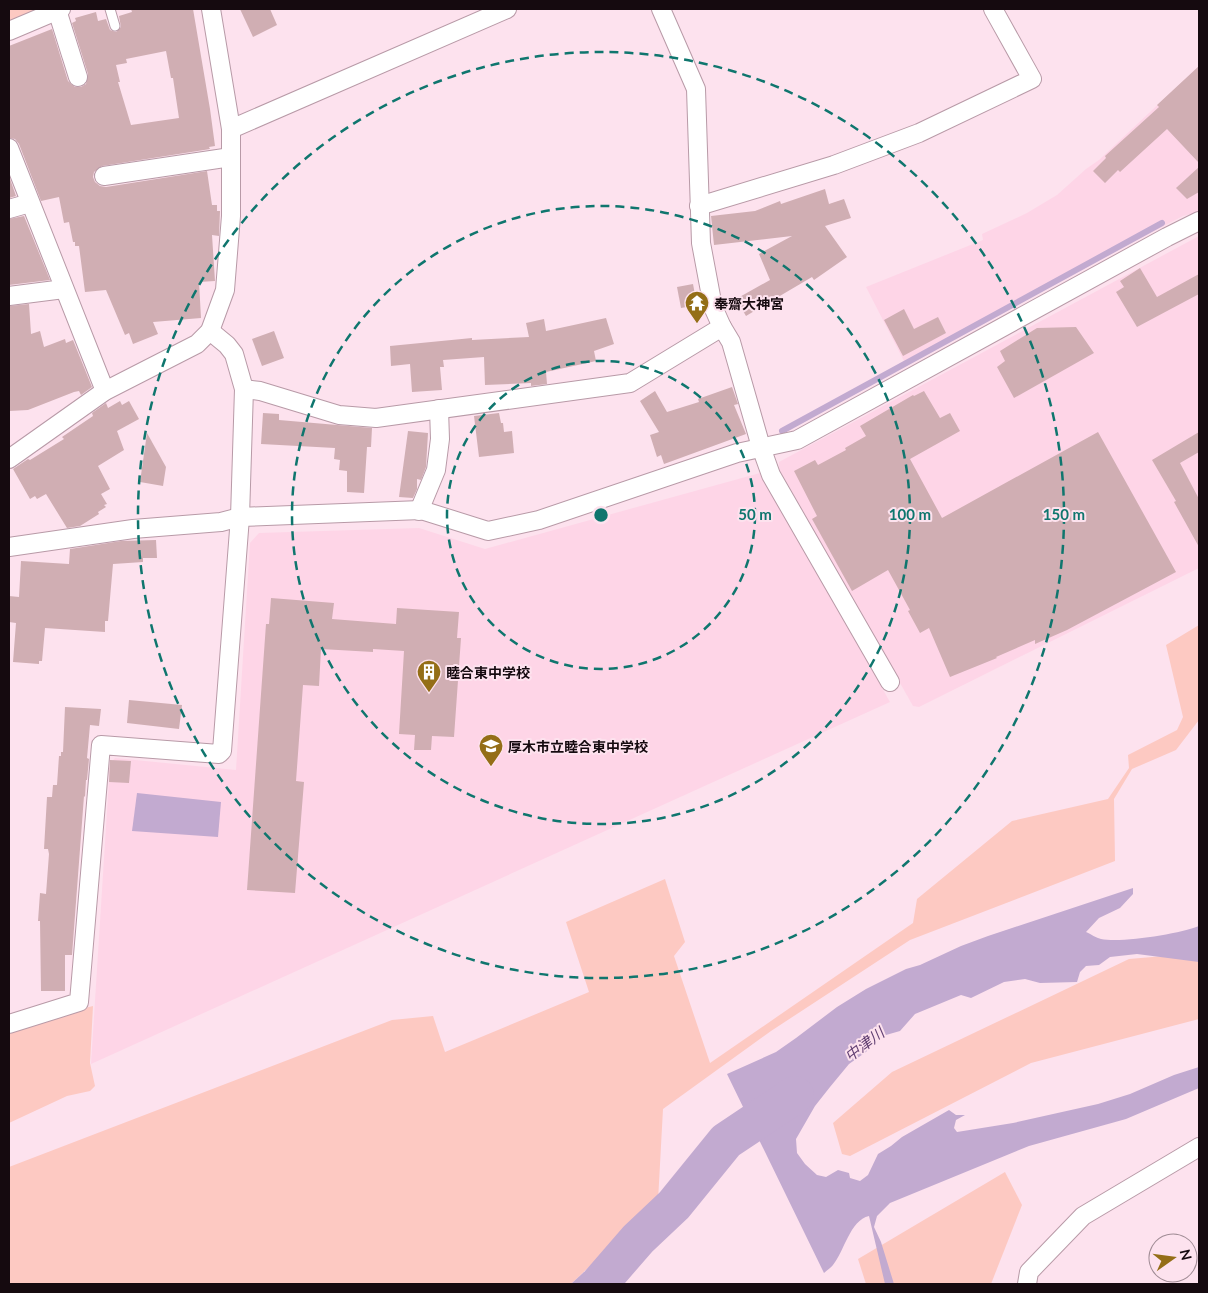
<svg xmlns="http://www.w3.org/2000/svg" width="1208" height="1293" font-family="Lato,'Noto Sans JP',sans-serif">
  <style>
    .built { fill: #fed5e7 }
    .green { fill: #fdc9c2 }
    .water { fill: #c2aad0 }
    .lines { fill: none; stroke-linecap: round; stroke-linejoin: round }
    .stream { stroke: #c2aad0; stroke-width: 6 }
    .river { stroke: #c2aad0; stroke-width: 38 }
    .building { fill: #d0aeb3; fill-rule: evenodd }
    .service-casing { stroke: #b89aa7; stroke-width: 11 }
    .minor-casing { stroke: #b89aa7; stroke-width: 20 }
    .service { stroke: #fff; stroke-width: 9 }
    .minor { stroke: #fff; stroke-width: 18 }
    .ring { fill: none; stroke: #0f766e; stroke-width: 2.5; stroke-dasharray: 9 6 }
    .labels { text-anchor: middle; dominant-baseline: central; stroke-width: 4; stroke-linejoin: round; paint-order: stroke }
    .poi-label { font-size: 14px; font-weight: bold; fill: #150a0f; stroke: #fde2ee; text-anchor: start }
    .water-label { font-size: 15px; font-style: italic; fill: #613f72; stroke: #fde2ee }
    .centre { fill: #0f766e; stroke: #fde2ee; stroke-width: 2.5 }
    .ring-label { font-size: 15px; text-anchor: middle; font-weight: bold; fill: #0f766e; stroke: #fde2ee; stroke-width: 4; stroke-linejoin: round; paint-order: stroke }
  </style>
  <rect width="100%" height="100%" fill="#fde2ee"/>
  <g class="built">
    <path d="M 1199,66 L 1199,212 L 1183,216 L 904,361 L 866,287 L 983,240 L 982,234 L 1027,213 L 1057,195 L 1086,169 L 1099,160 Z"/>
    <path d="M 1199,236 L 1199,568 L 919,707 L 913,706 L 779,469 L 779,462 Z"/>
    <path d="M 760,473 L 890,702 L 91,1064 L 110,764 L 115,758 L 236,770 L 250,543 L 259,533 L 419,528 L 485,549 Z"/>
  </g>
  <g class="green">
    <path d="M 9,9 L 43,9 L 9,23 Z"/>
    <path d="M 1199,625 L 1199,720 L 1176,750 L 1132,769 L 1114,799 L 1115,861 L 910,940 L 771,1031 L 663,1109 L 658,1201 L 571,1284 L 9,1284 L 9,1167 L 392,1020 L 433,1016 L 445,1052 L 589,992 L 566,922 L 665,879 L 685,942 L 674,956 L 710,1063 L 913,923 L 917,899 L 1012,821 L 1108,799 L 1129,768 L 1128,755 L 1177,730 L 1183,717 L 1166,645 Z"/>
    <path d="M 1199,953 L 1199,1019 L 1031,1063 L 850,1156 L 842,1154 L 833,1123 L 892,1072 L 1129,959 Z"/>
    <path d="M 93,1006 L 90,1063 L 95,1086 L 90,1091 L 67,1096 L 9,1123 L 9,1033 L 62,1014 Z"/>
    <path d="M 1005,1172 L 1022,1205 L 991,1284 L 866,1284 L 858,1259 Z"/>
  </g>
  <g class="water">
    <path d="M 137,793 L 221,802 L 218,837 L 132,831 Z"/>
    <path d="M 1133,888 L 1133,894 L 1120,908 L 1099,918 L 1086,932 C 1091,934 1096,938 1101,939 C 1122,943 1179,934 1199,926 L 1199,962 L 1137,954 L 1110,957 L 1099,965 L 1086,966 L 1080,972 L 1077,982 L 1040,983 L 1025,979 L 1004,982 L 971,998 L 961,995 L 915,1014 L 900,1031 L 886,1035 L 874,1042 L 866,1052 L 849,1064 L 830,1087 L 815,1106 L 796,1139 L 797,1153 L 805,1164 L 817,1175 L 826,1177 L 838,1170 L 849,1173 L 850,1178 L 860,1181 L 868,1175 L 878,1154 L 891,1146 L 902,1137 L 949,1110 L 956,1115 L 965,1115 L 956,1120 L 954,1128 L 957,1132 L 1013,1123 L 1098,1104 L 1130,1094 L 1174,1075 L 1199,1067 L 1199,1088 L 1126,1119 L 1029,1146 L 890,1203 L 877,1216 L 874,1227 L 881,1242 L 894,1284 L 885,1284 L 869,1216 C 850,1220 844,1252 833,1265 C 831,1268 827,1270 824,1273 L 727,1074 L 776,1052 L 796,1038 L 837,1007 L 866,989 L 906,969 L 920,965 L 961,946 L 988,936 Z"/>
    <path d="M 584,1272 L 623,1279 L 619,1284 L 571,1284 Z"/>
  </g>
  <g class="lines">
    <path class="stream" d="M 782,431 L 1162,223"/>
    <path class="river" d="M 599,1284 L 638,1239 L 674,1205 L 726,1141 L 795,1095"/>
  </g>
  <g class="building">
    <path d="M 131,9 L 193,9 L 210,109 L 215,146 L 209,147 L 210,149 L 204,150 L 102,166 L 94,172 L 93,177 L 95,182 L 100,186 L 106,187 L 207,171 L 212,205 L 217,205 L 217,211 L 220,211 L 219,236 L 212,235 L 215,281 L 199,282 L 201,318 L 153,322 L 158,334 L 133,344 L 129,333 L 125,335 L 106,290 L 85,292 L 79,246 L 75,246 L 75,242 L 73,242 L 69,222 L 64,223 L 59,197 L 41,201 L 19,144 L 15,139 L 9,138 L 9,46 L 52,29 L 68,81 L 75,87 L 81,87 L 86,84 L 88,74 L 72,23 L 76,21 L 75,18 L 96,12 L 98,21 L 106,19 L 110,30 L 116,32 L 121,27 L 119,16 L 132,12 ZM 166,51 L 171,78 L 173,78 L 179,118 L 131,125 L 118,82 L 120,82 L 116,65 L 127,63 L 126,59 Z"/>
    <path d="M 240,9 L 270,9 L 277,25 L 253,37 Z"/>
    <path d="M 1199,66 L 1199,163 L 1167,129 L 1120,172 L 1118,170 L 1105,183 L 1093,171 L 1106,158 L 1105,156 L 1159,107 L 1157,105 Z"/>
    <path d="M 1199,167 L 1199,192 L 1187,199 L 1176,188 Z"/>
    <path d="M 9,176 L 16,196 L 9,198 Z"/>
    <path d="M 825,189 L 829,204 L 844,199 L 851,218 L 825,226 L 847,257 L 814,280 L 812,277 L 746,316 L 736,299 L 770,280 L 759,254 L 792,236 L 714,245 L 711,216 L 755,211 L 780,201 L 781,204 Z"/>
    <path d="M 24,216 L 50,280 L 9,285 L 9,219 Z"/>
    <path d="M 1140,268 L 1157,297 L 1199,274 L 1199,294 L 1137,327 L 1116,292 L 1124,287 L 1120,281 Z"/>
    <path d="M 693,284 L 697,305 L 681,308 L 677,287 Z"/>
    <path d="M 29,304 L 31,334 L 40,331 L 44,347 L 65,339 L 66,343 L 73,340 L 92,387 L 81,395 L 79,391 L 74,392 L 28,410 L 9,411 L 9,306 Z"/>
    <path d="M 904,309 L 914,329 L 938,317 L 946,333 L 903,356 L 884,320 Z"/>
    <path d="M 606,318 L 614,344 L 594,351 L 596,361 L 546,372 L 547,384 L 531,386 L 531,383 L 485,385 L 484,357 L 443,360 L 444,367 L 440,367 L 442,390 L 412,392 L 410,364 L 391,366 L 390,346 L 472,338 L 472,340 L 529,337 L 526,323 L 544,319 L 546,331 Z"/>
    <path d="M 1076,327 L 1094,353 L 1014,398 L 997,367 L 1005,361 L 1000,351 L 1037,328 Z"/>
    <path d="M 274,331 L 284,358 L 262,366 L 252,339 Z"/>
    <path d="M 732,387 L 738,404 L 734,405 L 746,434 L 664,464 L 661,455 L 657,457 L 650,435 L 659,432 L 640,401 L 655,391 L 667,412 L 699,402 L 698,399 Z"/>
    <path d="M 924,391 L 940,418 L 950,413 L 960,431 L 910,459 L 942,518 L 1098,432 L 1176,572 L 1067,630 L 1035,644 L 1035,640 L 996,657 L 997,658 L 950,677 L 929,628 L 920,633 L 908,611 L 910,610 L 888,570 L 852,591 L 812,519 L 817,516 L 794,471 L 815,460 L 818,465 L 846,450 L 845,448 L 866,436 L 860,426 L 913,395 L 914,396 Z"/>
    <path d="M 120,401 L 122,405 L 129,401 L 139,419 L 117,431 L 124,450 L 98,466 L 110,489 L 101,494 L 107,504 L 104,505 L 106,507 L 98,512 L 99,514 L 80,526 L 67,528 L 46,494 L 37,499 L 35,496 L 30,499 L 13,469 L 28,459 L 30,460 L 64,439 L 62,437 L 93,416 L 92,413 L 106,403 L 108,408 Z"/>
    <path d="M 263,413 L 279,414 L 279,420 L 372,428 L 371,447 L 367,447 L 364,493 L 347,492 L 347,471 L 339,470 L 340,460 L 334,459 L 335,448 L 261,444 Z"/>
    <path d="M 499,413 L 501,423 L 503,423 L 504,432 L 512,431 L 514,453 L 479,457 L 474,416 Z"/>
    <path d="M 408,431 L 428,433 L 426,467 L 421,480 L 417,479 L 417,489 L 413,498 L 399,497 Z"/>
    <path d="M 1199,432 L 1199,452 L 1180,463 L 1199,499 L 1199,547 L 1174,502 L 1176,501 L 1152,460 Z"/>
    <path d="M 147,433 L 166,467 L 163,486 L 140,482 Z"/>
    <path d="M 156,540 L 157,558 L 143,558 L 143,562 L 113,564 L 108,621 L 105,621 L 105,632 L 45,628 L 42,661 L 39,661 L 39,664 L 13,662 L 16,623 L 9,622 L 9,596 L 19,597 L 21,561 L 69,564 L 70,549 L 121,541 Z"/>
    <path d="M 271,598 L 334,603 L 332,619 L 396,624 L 397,608 L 459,612 L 457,638 L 461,638 L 454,737 L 432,736 L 431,750 L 414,750 L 415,735 L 399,734 L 404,651 L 373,649 L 373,652 L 321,649 L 319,686 L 303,685 L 296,781 L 304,782 L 295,893 L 247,890 L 266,624 L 269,624 Z"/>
    <path d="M 129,700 L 182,705 L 179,729 L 127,723 Z"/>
    <path d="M 65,707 L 101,709 L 99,726 L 90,725 L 87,758 L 89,759 L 87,780 L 86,780 L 85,797 L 84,796 L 72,955 L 65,955 L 65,991 L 41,991 L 40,921 L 38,921 L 40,893 L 46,894 L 49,854 L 48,849 L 44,849 L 47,797 L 52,797 L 53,785 L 57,785 L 59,756 L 61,756 L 61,752 L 63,752 Z"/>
    <path d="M 110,760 L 131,761 L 129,783 L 109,782 Z"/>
  </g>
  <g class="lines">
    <defs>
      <path id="service" d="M 110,9 L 115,26"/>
      <g id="minor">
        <path d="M 661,9 L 696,89 L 701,243 L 713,307 L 722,327 L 731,342 L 761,447 L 771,475 L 890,682"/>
        <path d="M 57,10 L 78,77"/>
        <path d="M 9,31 L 61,9"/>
        <path d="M 231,129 L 507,9"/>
        <path d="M 9,148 L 105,391"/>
        <path d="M 104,176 L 231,157"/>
        <path d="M 699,206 L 834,165 L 919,133 L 1032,79 L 993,9"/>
        <path d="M 9,209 L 30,203"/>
        <path d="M 9,296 L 64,289"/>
        <path d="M 244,389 L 260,391 L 339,415 L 376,418 L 630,383 L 722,327"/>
        <path d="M 9,459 L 105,391 L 197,344 L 210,331 L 225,290 L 231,216 L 231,129 L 211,9"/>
        <path d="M 419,511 L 436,470 L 440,439 L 439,409"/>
        <path d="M 9,547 L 133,529 L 221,522 L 240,517 L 421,510 L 488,531 L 539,520 L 737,453 L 797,440 L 1167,237 L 1199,221"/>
        <path d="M 9,1024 L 79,1002 L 101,745 L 219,754 L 222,751 L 240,517 L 244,389 L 234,354 L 227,345 L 210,331"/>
        <path d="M 1027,1284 L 1029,1272 L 1083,1216 L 1199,1147"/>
      </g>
    </defs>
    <use href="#service" class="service-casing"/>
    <use href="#minor" class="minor-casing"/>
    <use href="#service" class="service"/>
    <use href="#minor" class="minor"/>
  </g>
  <g class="ring">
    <circle cx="601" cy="515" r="154"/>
    <circle cx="601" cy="515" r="309"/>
    <circle cx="601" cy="515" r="463"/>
  </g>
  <defs>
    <symbol id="temple-pin" viewBox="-11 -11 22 30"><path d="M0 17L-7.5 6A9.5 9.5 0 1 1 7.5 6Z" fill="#946e17" stroke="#fde2ee"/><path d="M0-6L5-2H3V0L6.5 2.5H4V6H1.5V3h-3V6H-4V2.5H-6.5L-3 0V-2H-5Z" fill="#fff"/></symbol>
    <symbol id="building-pin" viewBox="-11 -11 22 30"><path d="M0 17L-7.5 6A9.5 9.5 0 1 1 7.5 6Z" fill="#946e17" stroke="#fde2ee"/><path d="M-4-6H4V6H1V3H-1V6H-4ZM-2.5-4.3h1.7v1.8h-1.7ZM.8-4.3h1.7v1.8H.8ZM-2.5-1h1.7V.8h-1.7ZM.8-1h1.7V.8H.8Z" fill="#fff"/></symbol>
    <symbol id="school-pin" viewBox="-11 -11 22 30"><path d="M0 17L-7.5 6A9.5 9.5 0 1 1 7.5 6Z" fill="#946e17" stroke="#fde2ee"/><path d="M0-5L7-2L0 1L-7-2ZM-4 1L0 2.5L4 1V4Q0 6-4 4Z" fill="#fff"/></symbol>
  </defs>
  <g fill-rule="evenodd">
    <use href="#temple-pin" x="683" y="289" width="28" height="38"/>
    <use href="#building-pin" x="415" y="658" width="28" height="38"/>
    <use href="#school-pin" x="477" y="732" width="28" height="38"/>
  </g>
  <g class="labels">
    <g class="poi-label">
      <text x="714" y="303">奉齋大神宮</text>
      <text x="446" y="672">睦合東中学校</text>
      <text x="508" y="746">厚木市立睦合東中学校</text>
    </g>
    <g class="water-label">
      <text transform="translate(864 1044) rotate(-37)">中津川</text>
    </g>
  </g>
  <circle cx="601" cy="515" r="8" class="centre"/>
  <g class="ring-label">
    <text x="755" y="520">50 m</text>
    <text x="910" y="520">100 m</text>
    <text x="1064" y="520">150 m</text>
  </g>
  <rect width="1208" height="1293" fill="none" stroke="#150a0f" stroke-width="20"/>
  <g transform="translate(1173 1258) rotate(76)"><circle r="24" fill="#fde2ee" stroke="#a08c95"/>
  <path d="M0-4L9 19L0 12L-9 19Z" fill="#946e17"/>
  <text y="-8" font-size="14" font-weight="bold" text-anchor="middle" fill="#150a0f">N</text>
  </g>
</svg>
